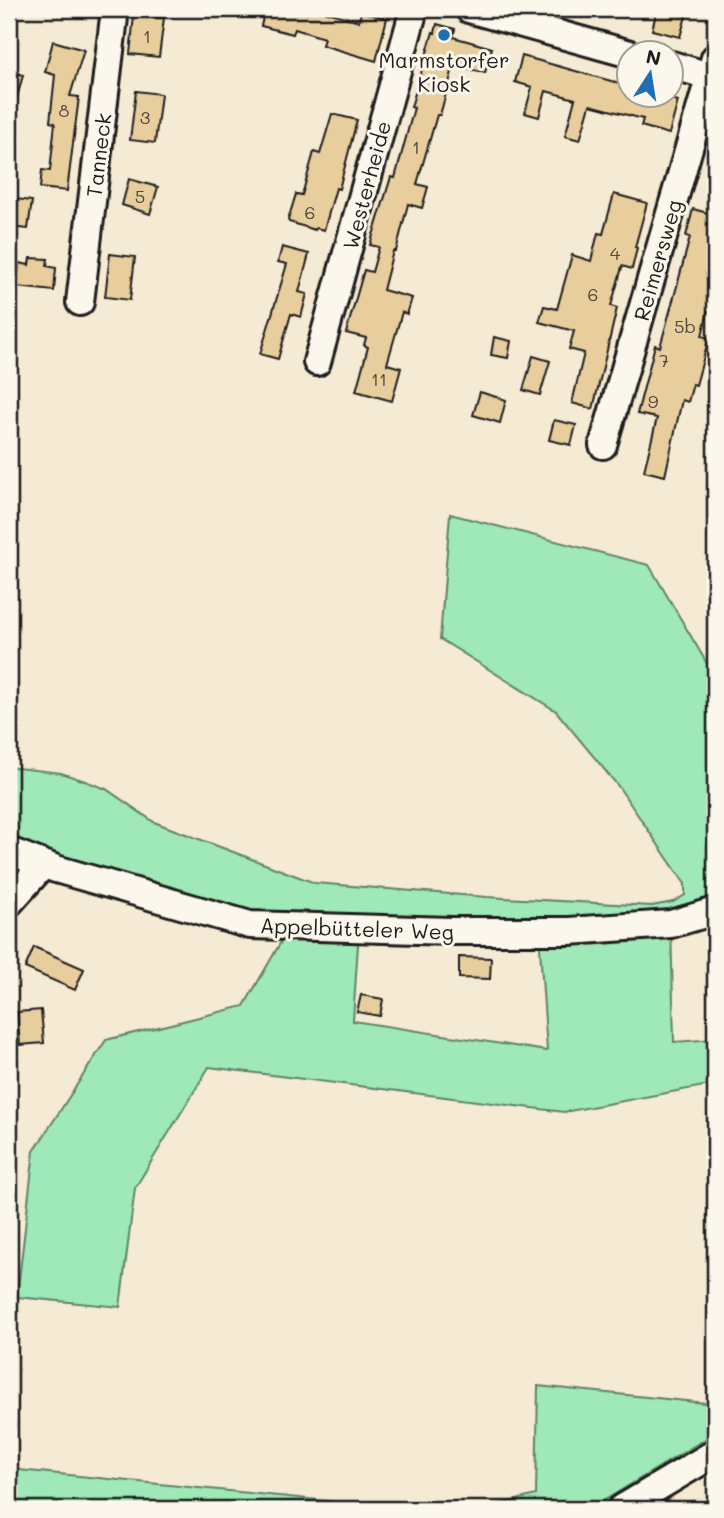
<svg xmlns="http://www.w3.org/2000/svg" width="724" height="1518" font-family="Mali,sans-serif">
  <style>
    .green { fill: #9fe8b7; stroke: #5e826a; stroke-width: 2; fill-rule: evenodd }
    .building { fill: #e8cd9d; stroke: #1c1c1c; stroke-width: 2 }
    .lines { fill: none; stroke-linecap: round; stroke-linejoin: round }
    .minor-casing { stroke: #1c1c1c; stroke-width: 32 }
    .minor { stroke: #fbf7ec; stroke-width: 26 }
    .poi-dot { fill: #1f6fb2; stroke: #fbf7ec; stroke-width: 2.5 }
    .labels { text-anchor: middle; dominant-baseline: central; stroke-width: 6; stroke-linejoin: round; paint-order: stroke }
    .number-label { font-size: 18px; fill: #4f483c }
    .poi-label { font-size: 21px; fill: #1c1c1c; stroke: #fbf7ec }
    .street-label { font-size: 21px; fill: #1c1c1c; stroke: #fbf7ec }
  </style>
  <rect width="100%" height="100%" fill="#f5ead4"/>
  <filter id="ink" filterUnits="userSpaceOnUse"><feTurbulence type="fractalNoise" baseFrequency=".0143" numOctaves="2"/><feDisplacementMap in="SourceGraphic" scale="14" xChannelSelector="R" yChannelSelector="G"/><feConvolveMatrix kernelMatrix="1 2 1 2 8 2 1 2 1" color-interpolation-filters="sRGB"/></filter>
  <g filter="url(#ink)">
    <g class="green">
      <path d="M 450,514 L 649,565 L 715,677 L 715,911 L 671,924 L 674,1042 L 715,1039 L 715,1084 L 564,1112 L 209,1067 L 135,1188 L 120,1307 L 17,1297 L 34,1151 L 106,1040 L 244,1006 L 282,940 L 284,927 L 9,851 L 9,767 L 61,773 L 85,781 L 106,789 L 154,822 L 315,883 L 487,897 L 652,906 L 673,902 L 685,895 L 685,884 L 618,786 L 556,711 L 440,639 ZM 359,929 L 539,933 L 547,1051 L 353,1021 Z"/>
      <path d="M 538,1386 L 715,1404 L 715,1433 L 590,1509 L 481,1509 L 536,1495 Z"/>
      <path d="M 9,1469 L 409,1509 L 9,1509 Z"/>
    </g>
    <g class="building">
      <path d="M 265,9 L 316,9 L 359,21 L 361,12 L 387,18 L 376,61 L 322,45 L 324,38 L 295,29 L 293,34 L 261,26 Z"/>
      <path d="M 657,9 L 688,9 L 680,37 L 652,30 Z"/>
      <path d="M 134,15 L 164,18 L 159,57 L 130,54 Z"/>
      <path d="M 437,24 L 455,29 L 453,37 L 492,48 L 485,73 L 454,65 L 440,115 L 437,115 L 417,184 L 428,187 L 422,208 L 408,204 L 396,251 L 393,251 L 383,290 L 412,298 L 407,314 L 402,312 L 387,364 L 401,368 L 392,401 L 356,391 L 368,347 L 364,345 L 366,338 L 346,333 L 364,270 L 372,272 L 379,247 L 370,245 L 391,177 L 395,178 L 414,108 L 411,107 L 433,32 L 435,33 Z"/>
      <path d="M 53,41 L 84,50 L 70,96 L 79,97 L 67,191 L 40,188 L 42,170 L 50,171 L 55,123 L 50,122 L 55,75 L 45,72 Z"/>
      <path d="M 522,56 L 629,86 L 629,94 L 654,94 L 678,101 L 669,134 L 641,126 L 643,119 L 590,105 L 580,140 L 565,136 L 575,99 L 546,91 L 539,117 L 525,113 L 532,87 L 515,82 Z"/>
      <path d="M 9,71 L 23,75 L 13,113 L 9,113 Z"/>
      <path d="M 136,91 L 161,94 L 155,143 L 130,140 Z"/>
      <path d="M 332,114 L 357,120 L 339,189 L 336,188 L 324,230 L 316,228 L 315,230 L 289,222 L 288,220 L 296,194 L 302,195 L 314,152 L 320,154 Z"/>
      <path d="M 129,179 L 158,187 L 150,214 L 122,205 Z"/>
      <path d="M 614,194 L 647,203 L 635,247 L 637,248 L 632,269 L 622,266 L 621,271 L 611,306 L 617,308 L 593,409 L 572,403 L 584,353 L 569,349 L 574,331 L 539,322 L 544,306 L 557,309 L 572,255 L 591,261 L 598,233 L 603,234 Z"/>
      <path d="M 9,198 L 32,201 L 28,229 L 9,227 Z"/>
      <path d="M 693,209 L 715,215 L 715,232 L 709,255 L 715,256 L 715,313 L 708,311 L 702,336 L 709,338 L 696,385 L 693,384 L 688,402 L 682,400 L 665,476 L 644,471 L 657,418 L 637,414 L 655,345 L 660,347 L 677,286 L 690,237 L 686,236 Z"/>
      <path d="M 282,247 L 309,254 L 299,292 L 307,294 L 301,317 L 291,314 L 278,359 L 260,354 L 287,264 L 278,262 Z"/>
      <path d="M 110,254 L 135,257 L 130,300 L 105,297 Z"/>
      <path d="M 30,258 L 48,259 L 47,266 L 56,268 L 54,291 L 17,287 L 19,263 L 29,265 Z"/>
      <path d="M 494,337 L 511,341 L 508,358 L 491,355 Z"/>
      <path d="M 533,356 L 550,361 L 540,395 L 523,390 Z"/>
      <path d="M 480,392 L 506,400 L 500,423 L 473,415 Z"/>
      <path d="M 554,420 L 576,425 L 571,445 L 549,440 Z"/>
      <path d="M 34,947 L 84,969 L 75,990 L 25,968 Z"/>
      <path d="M 459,957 L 491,958 L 490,979 L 459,978 Z"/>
      <path d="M 361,995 L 383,999 L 380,1016 L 357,1012 Z"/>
      <path d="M 41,1010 L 44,1043 L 20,1045 L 17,1012 Z"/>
    </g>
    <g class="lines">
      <defs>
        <g id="minor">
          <path d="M 469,9 L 630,54"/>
          <path d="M 672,65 L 715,78"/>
          <path d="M 80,302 L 115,9"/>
          <path d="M 317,362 L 414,9"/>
          <path d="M 603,445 L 715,58"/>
          <path d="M 9,851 L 56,869 L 250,925 L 451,931 L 569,931 L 671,924 L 715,911"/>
          <path d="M 9,903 L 43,865"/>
          <path d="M 621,1509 L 715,1453"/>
        </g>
      </defs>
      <use href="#minor" class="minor-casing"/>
      <use href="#minor" class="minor"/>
    </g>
  </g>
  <circle class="poi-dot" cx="444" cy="35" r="7"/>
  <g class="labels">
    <g class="number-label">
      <text x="147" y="36">1</text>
      <text x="64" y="110">8</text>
      <text x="145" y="117">3</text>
      <text x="416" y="147">1</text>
      <text x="140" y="196">5</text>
      <text x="310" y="212">6</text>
      <text x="615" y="253">4</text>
      <text x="593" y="294">6</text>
      <text x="685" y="326">5b</text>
      <text x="664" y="360">7</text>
      <text x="379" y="379">11</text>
      <text x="653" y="401">9</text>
    </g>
    <g class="poi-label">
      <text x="444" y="59">Marmstorfer<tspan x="444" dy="24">Kiosk</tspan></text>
    </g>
    <g class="street-label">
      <text transform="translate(98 155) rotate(-83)">Tanneck</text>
      <text transform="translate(366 185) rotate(-75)">Westerheide</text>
      <text transform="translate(657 260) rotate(-74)">Reimersweg</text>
      <text transform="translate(357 928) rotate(2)">Appelbütteler Weg</text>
    </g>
  </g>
  <rect width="724" height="1518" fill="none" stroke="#fbf7ec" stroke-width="35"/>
  <rect x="18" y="18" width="689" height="1483" fill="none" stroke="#1c1c1c" stroke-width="2.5" filter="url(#ink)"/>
  <g transform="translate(650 74) rotate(12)"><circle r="33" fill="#fbf7ec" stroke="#a29f99" stroke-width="2"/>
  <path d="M0-5L12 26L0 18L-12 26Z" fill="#1f6fb2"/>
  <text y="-10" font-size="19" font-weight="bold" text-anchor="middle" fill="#1c1c1c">N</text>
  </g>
</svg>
